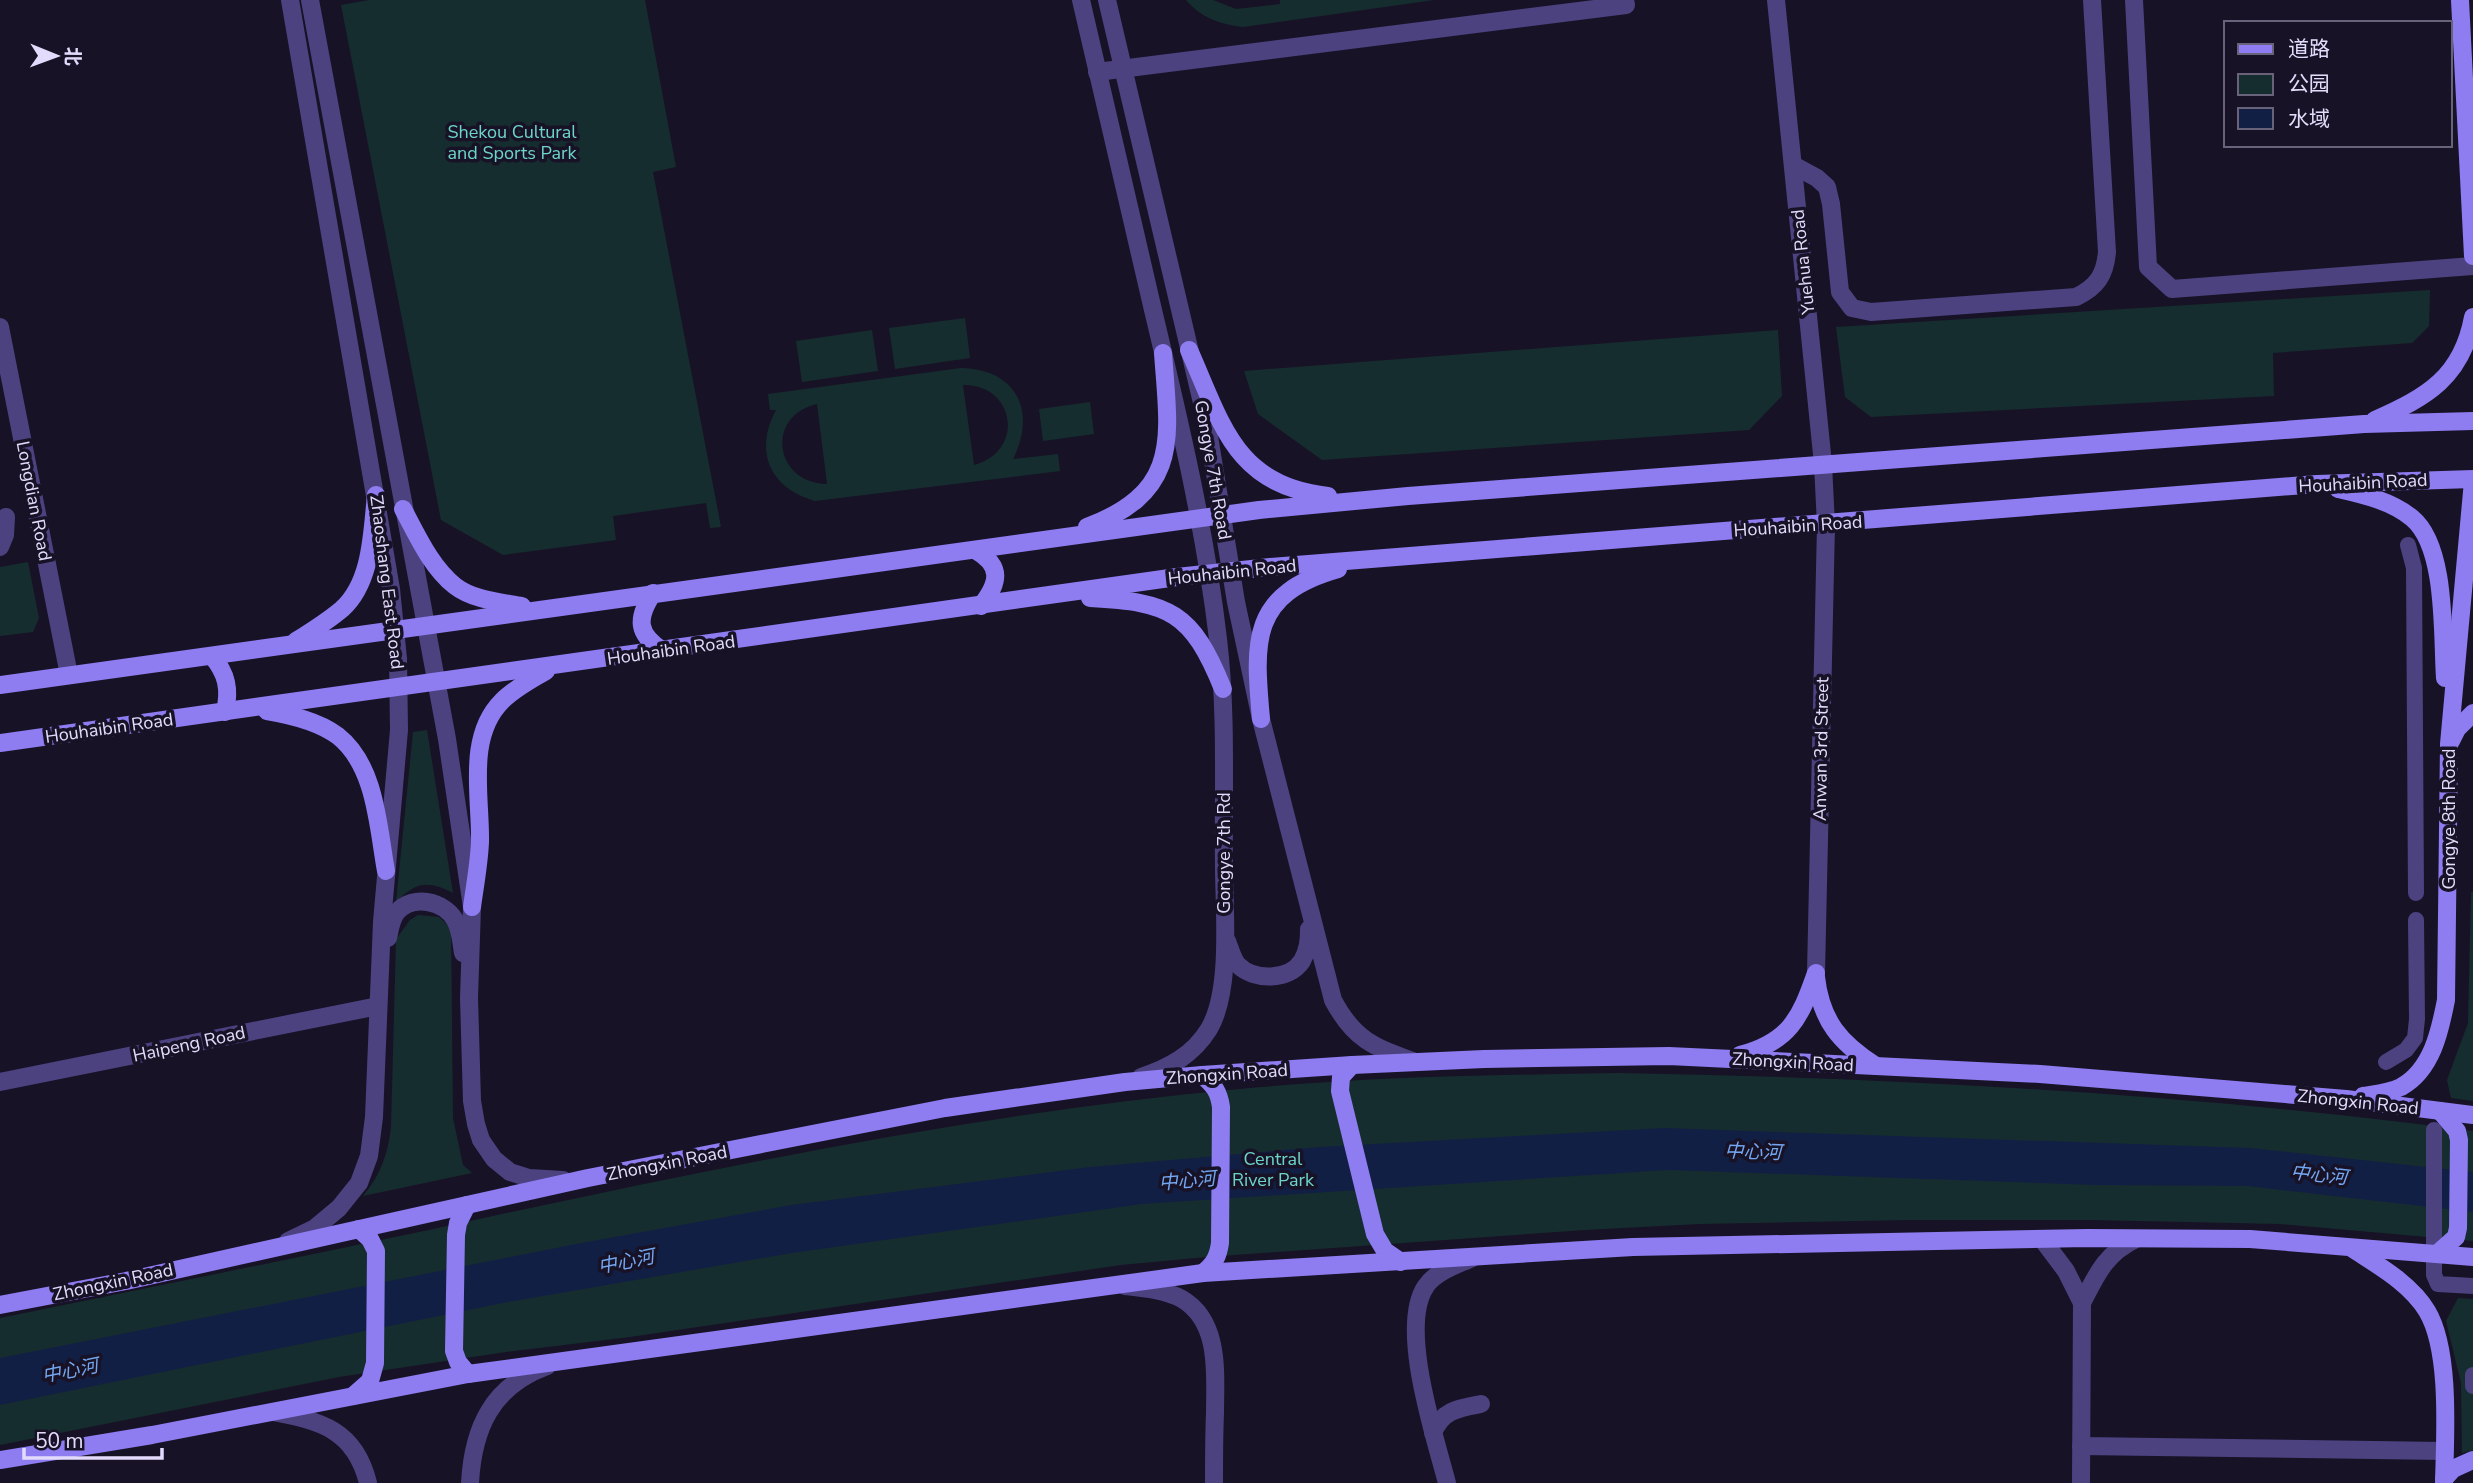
<svg xmlns="http://www.w3.org/2000/svg" width="2473" height="1483" font-family="'Nunito Sans','Noto Sans SC',sans-serif">
  <style>
    .green { fill: #162d2f; fill-rule: evenodd }
    .water { fill: #121f45 }
    .lines { fill: none; stroke-linecap: round; stroke-linejoin: round }
    .pedestrian { stroke: #4c4280; stroke-width: 16 }
    .minor { stroke: #4c4280; stroke-width: 18 }
    .tertiary { stroke: #4c4280; stroke-width: 18 }
    .secondary { stroke: #8e7cf1; stroke-width: 18 }
    .labels { text-anchor: middle; dominant-baseline: central; stroke-width: 7; stroke-linejoin: round; paint-order: stroke }
    .park-label { font-size: 18px; fill: #6dd5c8; stroke: #181226 }
    .street-label { font-size: 18px; fill: #e3dbfb; stroke: #181226 }
    .water-label { font-size: 19px; font-style: italic; fill: #73a7f1; stroke: #181226 }
  </style>
  <rect width="100%" height="100%" fill="#181226"/>
  <g class="green">
    <path d="M 369,0 L 645,0 L 676,167 L 653,172 L 721,527 L 710,528 L 706,503 L 613,516 L 616,540 L 503,555 L 441,520 L 341,5 Z"/>
    <path d="M 1186,0 L 1213,0 L 1236,9 L 1280,4 L 1280,0 L 1434,0 L 1243,27 C 1219,24 1202,18 1186,0 Z"/>
    <path d="M 2430,290 L 2429,326 L 2412,343 L 2273,353 L 2274,396 L 1871,417 L 1845,397 L 1836,327 Z"/>
    <path d="M 965,318 L 970,358 L 895,369 L 889,328 Z"/>
    <path d="M 872,330 L 878,371 L 802,382 L 796,341 Z"/>
    <path d="M 1778,330 L 1782,396 L 1749,430 L 1322,460 L 1258,414 L 1244,371 Z"/>
    <path d="M 961,368 C 1017,369 1037,412 1013,459 L 1058,454 L 1060,471 L 815,501 C 769,488 754,451 776,410 L 770,410 L 768,394 ZM 963,385 C 1016,384 1025,452 974,465 ZM 817,404 L 827,484 C 774,483 765,416 817,404 Z"/>
    <path d="M 1090,402 L 1094,434 L 1043,441 L 1039,409 Z"/>
    <path d="M 28,562 L 39,618 L 33,632 L 0,636 L 0,567 Z"/>
    <path d="M 427,730 L 453,893 C 428,880 416,882 396,902 L 413,732 Z"/>
    <path d="M 2471,892 L 2473,892 L 2473,1101 L 2451,1098 L 2447,1080 L 2468,1023 Z"/>
    <path d="M 418,915 L 439,917 L 451,928 L 453,1118 L 463,1165 L 472,1173 L 363,1196 C 381,1175 388,1153 391,1127 L 396,939 L 410,920 Z"/>
    <path d="M 1619,1073 C 1904,1078 2190,1094 2473,1131 L 2473,1241 L 2280,1224 L 2092,1220 L 1909,1220 L 1699,1224 L 1585,1230 L 1206,1257 L 1121,1265 L 630,1337 L 506,1352 L 339,1377 L 0,1445 L 0,1318 C 164,1284 329,1252 493,1216 C 740,1163 988,1112 1240,1089 C 1366,1077 1493,1075 1619,1073 Z"/>
    <path d="M 2458,1298 L 2473,1299 L 2473,1450 L 2462,1453 L 2461,1383 L 2446,1321 Z"/>
  </g>
  <path class="water" d="M 1664,1128 L 2250,1148 L 2473,1172 L 2473,1212 L 2247,1186 L 2096,1185 L 1669,1170 L 1142,1204 L 792,1253 L 508,1302 L 0,1405 L 0,1358 L 576,1244 L 791,1205 L 1090,1167 L 1320,1147 Z"/>
  <g class="lines">
    <g class="pedestrian">
      <path d="M 2408,545 L 2414,568 L 2416,893"/>
      <path d="M 2386,1062 L 2406,1050 L 2415,1038 L 2417,1019 L 2416,920"/>
      <path d="M 2434,1130 L 2434,1275 L 2438,1284 L 2473,1286"/>
      <path d="M 2473,1375 L 2473,1386"/>
    </g>
    <g class="minor">
      <path d="M 2134,0 L 2148,267 L 2172,289 L 2473,266"/>
      <path d="M 1097,72 L 1626,5 L 1625,0"/>
      <path d="M 1793,165 L 1817,178 L 1827,187 L 1831,204 L 1840,292 L 1852,308 L 1871,312 L 2076,297 C 2097,287 2105,275 2107,252 L 2092,0"/>
      <path d="M 0,327 L 69,675"/>
      <path d="M 0,547 L 5,535 L 6,517"/>
      <path d="M 0,1082 L 378,1006"/>
      <path d="M 2042,1239 L 2066,1271 L 2082,1303 L 2081,1483"/>
      <path d="M 2082,1303 C 2097,1274 2105,1254 2136,1239"/>
      <path d="M 1433,1433 C 1442,1410 1459,1408 1481,1404"/>
      <path d="M 2081,1446 L 2444,1451"/>
    </g>
    <g class="tertiary">
      <path d="M 310,0 L 447,739 L 472,907 L 469,998 L 472,1101 L 476,1124 L 481,1140 L 494,1159 L 510,1172 L 529,1178 L 563,1180"/>
      <path d="M 1081,0 C 1105,103 1129,207 1153,310 C 1179,419 1205,528 1218,639 C 1227,714 1223,791 1224,866 C 1224,911 1232,990 1209,1029 C 1193,1055 1169,1068 1141,1077"/>
      <path d="M 1107,0 L 1207,424 L 1236,602 L 1261,719 L 1333,1000 C 1354,1040 1374,1047 1415,1062"/>
      <path d="M 1776,0 L 1823,464 L 1826,525 L 1816,973"/>
      <path d="M 388,938 C 390,929 391,919 397,912 C 413,894 444,901 455,920 C 461,930 461,942 463,953"/>
      <path d="M 1227,941 C 1230,948 1233,960 1238,965 C 1254,981 1289,981 1302,961 C 1308,950 1309,941 1309,929"/>
      <path d="M 288,1241 L 315,1228 L 339,1208 L 359,1183 L 369,1156 L 374,1117 L 382,922 L 399,730 L 398,659 L 391,589 L 290,0"/>
      <path d="M 1125,1286 C 1143,1288 1165,1290 1182,1299 C 1221,1322 1215,1375 1215,1413 C 1214,1436 1214,1460 1214,1483"/>
      <path d="M 273,1412 C 321,1421 355,1430 368,1483"/>
      <path d="M 470,1483 C 473,1428 492,1386 547,1366"/>
      <path d="M 1447,1483 C 1435,1437 1398,1326 1426,1286 C 1435,1272 1457,1265 1472,1258"/>
    </g>
    <g class="secondary">
      <path d="M 2460,0 L 2473,256"/>
      <path d="M 1189,350 C 1222,424 1235,486 1328,496"/>
      <path d="M 2375,420 C 2427,397 2462,377 2473,317"/>
      <path d="M 2338,489 C 2364,495 2391,501 2412,518 C 2447,547 2442,635 2445,678"/>
      <path d="M 403,509 C 417,535 431,567 455,586 C 473,600 500,602 522,606"/>
      <path d="M 1087,527 C 1182,491 1169,438 1163,353"/>
      <path d="M 975,550 C 1003,566 999,583 981,606"/>
      <path d="M 653,593 C 636,619 637,634 663,651"/>
      <path d="M 1090,598 C 1170,602 1192,612 1223,689"/>
      <path d="M 296,641 C 312,631 328,621 342,609 C 372,582 372,532 376,495"/>
      <path d="M 212,656 C 227,674 230,689 225,712"/>
      <path d="M 0,685 L 1259,510 L 1408,496 L 2364,424 L 2473,421"/>
      <path d="M 267,711 C 291,715 318,721 338,736 C 376,766 378,827 386,871"/>
      <path d="M 1261,719 C 1254,641 1250,594 1338,569"/>
      <path d="M 2451,741 L 2457,729 L 2473,713"/>
      <path d="M 0,743 L 1177,577 L 1270,567 L 2317,484 L 2473,479"/>
      <path d="M 472,907 C 475,885 479,864 480,842 C 481,797 466,737 502,701 C 515,688 531,680 546,671"/>
      <path d="M 1816,977 C 1821,1021 1840,1043 1876,1066"/>
      <path d="M 1740,1055 C 1789,1042 1800,1019 1816,973"/>
      <path d="M 1352,1065 L 1341,1077 L 1340,1091 L 1375,1234 L 1385,1251 L 1401,1262"/>
      <path d="M 1202,1075 C 1214,1085 1219,1092 1221,1107 L 1220,1243 C 1218,1257 1214,1264 1203,1273"/>
      <path d="M 2363,1096 C 2375,1094 2389,1093 2401,1087 C 2432,1070 2440,1031 2446,1000 L 2449,744 L 2473,481"/>
      <path d="M 467,1205 L 458,1223 L 456,1235 L 454,1351 L 458,1362 L 468,1374"/>
      <path d="M 2353,1249 C 2379,1266 2411,1284 2427,1311 C 2451,1351 2445,1437 2444,1483"/>
      <path d="M 2438,1253 L 2456,1237 L 2458,1228 L 2459,1140 L 2457,1131 L 2440,1111"/>
      <path d="M 0,1305 L 126,1281 L 588,1178 L 945,1108 L 1125,1082 L 1202,1075 L 1352,1065 L 1484,1059 L 1669,1056 L 2040,1074 L 2346,1099 L 2473,1115"/>
      <path d="M 353,1396 L 370,1381 L 375,1363 L 376,1251 L 370,1239 L 359,1229"/>
      <path d="M 0,1460 L 152,1435 L 468,1374 L 1203,1273 L 1633,1247 L 2088,1238 L 2250,1239 L 2473,1257"/>
      <path d="M 2444,1479 L 2453,1469 L 2473,1460"/>
    </g>
  </g>
  <g class="labels">
    <g class="park-label">
      <text x="512" y="132">Shekou Cultural<tspan x="512" dy="21">and Sports Park</tspan></text>
      <text x="1273" y="1159">Central<tspan x="1273" dy="21">River Park</tspan></text>
    </g>
    <g class="street-label">
      <text transform="translate(1803 262) rotate(-96)">Yuehua Road</text>
      <text transform="translate(1213 470) rotate(80)">Gongye 7th Road</text>
      <text transform="translate(2363 483) rotate(-3)">Houhaibin Road</text>
      <text transform="translate(34 501) rotate(79)">Longdian Road</text>
      <text transform="translate(1798 526) rotate(-4)">Houhaibin Road</text>
      <text transform="translate(1232 572) rotate(-6)">Houhaibin Road</text>
      <text transform="translate(387 582) rotate(83)">Zhaoshang East Road</text>
      <text transform="translate(671 650) rotate(-8)">Houhaibin Road</text>
      <text transform="translate(109 728) rotate(-8)">Houhaibin Road</text>
      <text transform="translate(1821 749) rotate(-89)">Anwan 3rd Street</text>
      <text transform="translate(2449 819) rotate(-90)">Gongye 8th Road</text>
      <text transform="translate(1224 853) rotate(-90)">Gongye 7th Rd</text>
      <text transform="translate(189 1044) rotate(-12)">Haipeng Road</text>
      <text transform="translate(1793 1062) rotate(3)">Zhongxin Road</text>
      <text transform="translate(1227 1074) rotate(-4)">Zhongxin Road</text>
      <text transform="translate(2358 1102) rotate(6)">Zhongxin Road</text>
      <text transform="translate(667 1163) rotate(-11)">Zhongxin Road</text>
      <text transform="translate(113 1282) rotate(-12)">Zhongxin Road</text>
    </g>
    <g class="water-label">
      <text transform="translate(1753 1152) rotate(2)">中心河</text>
      <text transform="translate(2319 1175) rotate(6)">中心河</text>
      <text transform="translate(1187 1181) rotate(-5)">中心河</text>
      <text transform="translate(626 1262) rotate(-11)">中心河</text>
      <text transform="translate(70 1371) rotate(-11)">中心河</text>
    </g>
  </g>
  <rect x="2224" y="21" width="228" height="126" fill="#181226" stroke="#69627b" stroke-width="2"/>
  <rect x="2238" y="44" width="35" height="10" fill="#8e7cf1" stroke="#69627b" stroke-width="2"/>
  <text x="2288" y="56" font-size="21" fill="#e3dbfb">道路</text>
  <rect x="2238" y="74" width="35" height="21" fill="#162d2f" stroke="#69627b" stroke-width="2"/>
  <text x="2288" y="91" font-size="21" fill="#e3dbfb">公园</text>
  <rect x="2238" y="108" width="35" height="21" fill="#121f45" stroke="#69627b" stroke-width="2"/>
  <text x="2288" y="126" font-size="21" fill="#e3dbfb">水域</text>
  <g transform="translate(56 56) rotate(91)" stroke="#181226" stroke-width="5" paint-order="stroke">
  <path d="M0-5L12 26L0 18L-12 26Z" fill="#e3dbfb"/>
  <text y="-10" font-size="19" font-weight="bold" text-anchor="middle" fill="#e3dbfb">北</text>
  </g>
  <path d="M24 1448v10h138v-10" fill="none" stroke="#e3dbfb" stroke-width="3.5"/>
  <text x="35" y="1448" font-size="21" fill="#e3dbfb" stroke="#181226" stroke-width="5" paint-order="stroke">50 m</text>
</svg>
